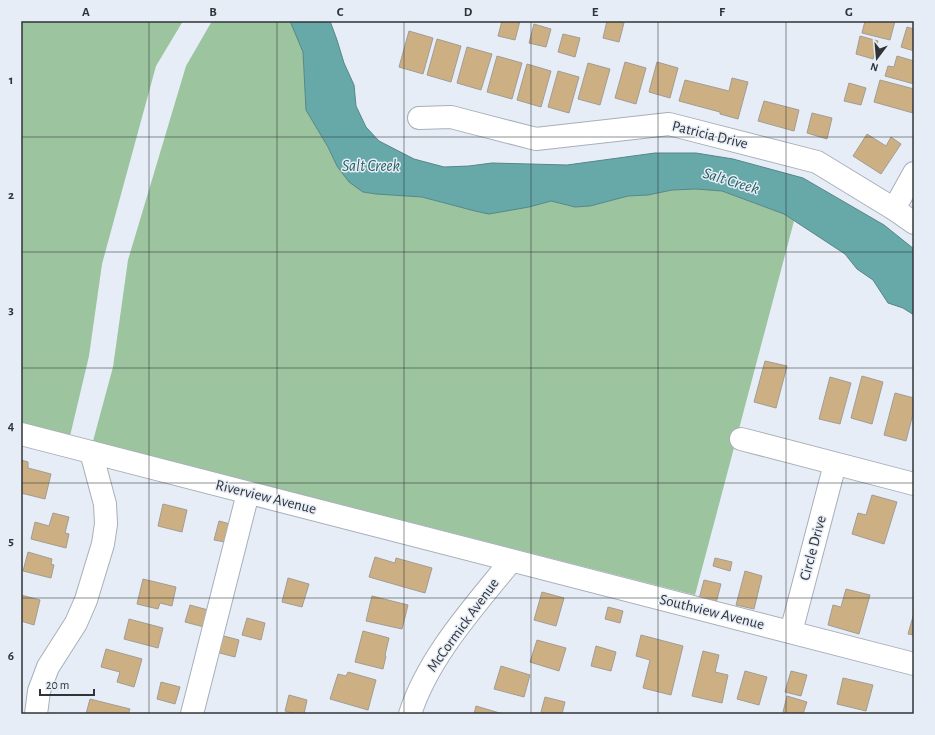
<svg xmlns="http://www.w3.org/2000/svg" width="935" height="735" font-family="'Alegreya Sans',sans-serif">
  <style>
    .forest { fill: #9bc49f }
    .water { fill: #67a9a9; stroke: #568687 }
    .building { fill: #ccb084; stroke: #a29c93 }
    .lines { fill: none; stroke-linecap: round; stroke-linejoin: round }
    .minor-casing { stroke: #a8afb8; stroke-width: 24 }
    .minor { stroke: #fff; stroke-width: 22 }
    .grid { fill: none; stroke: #303337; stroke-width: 1; stroke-opacity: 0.55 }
    .labels { text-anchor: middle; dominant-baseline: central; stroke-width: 3; stroke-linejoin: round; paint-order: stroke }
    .street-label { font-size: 15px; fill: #303337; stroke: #e6edf7 }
    .water-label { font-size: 16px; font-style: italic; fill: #265e5f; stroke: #e6edf7 }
    .neatline { fill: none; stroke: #303337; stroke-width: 1.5 }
    .grid-label { font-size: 13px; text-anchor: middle; font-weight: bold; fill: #303337 }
  </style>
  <rect width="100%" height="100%" fill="#e6edf7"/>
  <g class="forest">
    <path d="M 21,21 L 183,21 L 156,66 L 102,264 L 89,356 L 70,436 L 21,423 Z"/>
    <path d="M 212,21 L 290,21 L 303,52 L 306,110 L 328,147 L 337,166 L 363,192 L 376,194 L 422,197 L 475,211 L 529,207 L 551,201 L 575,207 L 590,206 L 628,196 L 648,195 L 672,190 L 696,189 L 722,191 L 784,214 L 794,221 L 695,595 L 93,441 L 113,367 L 128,260 L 186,66 Z"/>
  </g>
  <path class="water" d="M 290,21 L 330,21 L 337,40 L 344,63 L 354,85 L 356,106 L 366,127 L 379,141 L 414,159 L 444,167 L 469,166 L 492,163 L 567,165 L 655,153 L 696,153 L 733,159 L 803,178 L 884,225 L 914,249 L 914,315 L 903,308 L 888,303 L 873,280 L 857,269 L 845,254 L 784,214 L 722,191 L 696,189 L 672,190 L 648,195 L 628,196 L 590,206 L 575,207 L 551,201 L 529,207 L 489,214 L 475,211 L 422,197 L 376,194 L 363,192 L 349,182 L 337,166 L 328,147 L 306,110 L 303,52 Z"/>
  <g class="building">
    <path d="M 502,21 L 520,21 L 515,40 L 498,36 Z"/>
    <path d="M 607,21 L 615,21 L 624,23 L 619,42 L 603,38 Z"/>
    <path d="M 865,21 L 895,21 L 890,40 L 862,33 Z"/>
    <path d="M 534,24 L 551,29 L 546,47 L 529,43 Z"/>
    <path d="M 907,27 L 914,29 L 914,51 L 901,47 Z"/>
    <path d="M 409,31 L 433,38 L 423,74 L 399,67 Z"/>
    <path d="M 563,34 L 580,38 L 575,57 L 558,52 Z"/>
    <path d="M 860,36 L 878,41 L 873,59 L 856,54 Z"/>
    <path d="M 437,39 L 461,46 L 451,82 L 427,75 Z"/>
    <path d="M 467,47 L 492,54 L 481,90 L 457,83 Z"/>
    <path d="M 497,56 L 522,63 L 512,99 L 487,92 Z"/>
    <path d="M 897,56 L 914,61 L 914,84 L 885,76 L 888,66 L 894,67 Z"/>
    <path d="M 625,62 L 646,68 L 636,104 L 615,98 Z"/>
    <path d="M 657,62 L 678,68 L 670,98 L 649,92 Z"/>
    <path d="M 588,63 L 610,69 L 600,105 L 578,99 Z"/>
    <path d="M 527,64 L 551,71 L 541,107 L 517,100 Z"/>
    <path d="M 558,71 L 579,77 L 569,113 L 548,107 Z"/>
    <path d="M 732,78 L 748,82 L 738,119 L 720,114 L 720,112 L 679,101 L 685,80 L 729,91 Z"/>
    <path d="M 880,80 L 914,89 L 913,113 L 874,102 Z"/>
    <path d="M 849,83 L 866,88 L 861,105 L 844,101 Z"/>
    <path d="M 764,101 L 799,110 L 794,131 L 758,121 Z"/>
    <path d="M 812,113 L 832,118 L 827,139 L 807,133 Z"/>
    <path d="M 867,134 L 886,146 L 891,137 L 901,144 L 881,174 L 853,156 Z"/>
    <path d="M 765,361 L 787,366 L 776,408 L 754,402 Z"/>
    <path d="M 862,376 L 883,382 L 872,424 L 851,418 Z"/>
    <path d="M 830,377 L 851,383 L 840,424 L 819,419 Z"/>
    <path d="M 895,393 L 914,398 L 914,410 L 906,441 L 884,435 Z"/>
    <path d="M 21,460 L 28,462 L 28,468 L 51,474 L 45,499 L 21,493 Z"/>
    <path d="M 872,495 L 897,502 L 884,544 L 852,534 L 858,513 L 866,515 Z"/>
    <path d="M 163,504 L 187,510 L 182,532 L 158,526 Z"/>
    <path d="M 53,513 L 69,517 L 65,533 L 69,534 L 66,548 L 31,539 L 35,522 L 49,526 Z"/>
    <path d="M 219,521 L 230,524 L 225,542 L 214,540 Z"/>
    <path d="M 28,552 L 52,559 L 51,564 L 54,565 L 51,578 L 23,571 Z"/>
    <path d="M 375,557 L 395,563 L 396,558 L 432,568 L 425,593 L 369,577 Z"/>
    <path d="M 715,558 L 732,562 L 730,571 L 713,566 Z"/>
    <path d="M 745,571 L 762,576 L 754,609 L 736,605 Z"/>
    <path d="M 288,578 L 309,584 L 302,607 L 282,602 Z"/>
    <path d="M 143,579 L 176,587 L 172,606 L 160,603 L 158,609 L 137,604 Z"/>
    <path d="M 704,580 L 721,584 L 716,603 L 699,599 Z"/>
    <path d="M 846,589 L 870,595 L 859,634 L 828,625 L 833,605 L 841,607 Z"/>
    <path d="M 542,592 L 564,598 L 556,626 L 534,620 Z"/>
    <path d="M 21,595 L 40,600 L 34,625 L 21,621 Z"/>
    <path d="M 372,596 L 408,605 L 402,629 L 366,621 Z"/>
    <path d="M 190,605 L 208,610 L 204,627 L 185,622 Z"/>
    <path d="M 608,607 L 623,611 L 620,623 L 605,619 Z"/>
    <path d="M 914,613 L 914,635 L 908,634 Z"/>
    <path d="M 247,618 L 265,623 L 261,640 L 242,635 Z"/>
    <path d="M 129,619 L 163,628 L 158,648 L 124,639 Z"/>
    <path d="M 363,631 L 389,638 L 385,655 L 386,656 L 383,669 L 355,662 Z"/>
    <path d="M 220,635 L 239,640 L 235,657 L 216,652 Z"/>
    <path d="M 641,635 L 683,646 L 671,695 L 643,688 L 650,660 L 636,656 Z"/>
    <path d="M 537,640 L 566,648 L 559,671 L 530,662 Z"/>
    <path d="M 596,646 L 616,652 L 611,671 L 591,666 Z"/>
    <path d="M 106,649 L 142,659 L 134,687 L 117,682 L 120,672 L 101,667 Z"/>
    <path d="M 703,651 L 719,655 L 715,672 L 728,675 L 722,703 L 692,696 Z"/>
    <path d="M 501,666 L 530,675 L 524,697 L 494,689 Z"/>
    <path d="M 745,671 L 767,677 L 759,705 L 737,699 Z"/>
    <path d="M 791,671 L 807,675 L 801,696 L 785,692 Z"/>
    <path d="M 348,672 L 376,680 L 368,710 L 330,699 L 338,674 L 346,676 Z"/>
    <path d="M 843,678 L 873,685 L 866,711 L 837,704 Z"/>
    <path d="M 161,682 L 180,687 L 175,704 L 157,699 Z"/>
    <path d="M 289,695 L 307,700 L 304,714 L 296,714 L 285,711 Z"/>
    <path d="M 787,696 L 807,702 L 803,714 L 789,714 L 783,712 Z"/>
    <path d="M 545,697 L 565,702 L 562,714 L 547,714 L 541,712 Z"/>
    <path d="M 90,699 L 130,709 L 128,714 L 86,714 Z"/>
    <path d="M 476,706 L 503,714 L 474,714 Z"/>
  </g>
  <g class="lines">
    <defs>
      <g id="minor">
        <path d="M 419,118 L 451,117 L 536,139 L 669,124 L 817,162 L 894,209 L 914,223"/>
        <path d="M 894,209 L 914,173"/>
        <path d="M 21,434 L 914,664"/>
        <path d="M 741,439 L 914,484"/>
        <path d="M 791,632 L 835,464"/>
        <path d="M 36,714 L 39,691 L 48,667 L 76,623 L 86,600 L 103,544 L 106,524 L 105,504 L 91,452"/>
        <path d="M 192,714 L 248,493"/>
        <path d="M 410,714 C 428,657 474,607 511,561"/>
      </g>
    </defs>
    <use href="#minor" class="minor-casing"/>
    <use href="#minor" class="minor"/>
  </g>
  <path class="grid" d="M 149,21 L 149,714M 277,21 L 277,714M 404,21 L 404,714M 531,21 L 531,714M 658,21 L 658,714M 786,21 L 786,714M 21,137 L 914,137M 21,252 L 914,252M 21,368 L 914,368M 21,483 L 914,483M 21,598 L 914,598"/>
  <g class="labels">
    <g class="street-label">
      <text transform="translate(710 135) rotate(14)">Patricia Drive</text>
      <text transform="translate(266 497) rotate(14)">Riverview Avenue</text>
      <text transform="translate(813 548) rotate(-75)">Circle Drive</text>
      <text transform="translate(712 612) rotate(14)">Southview Avenue</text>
      <text transform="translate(463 625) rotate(-54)">McCormick Avenue</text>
    </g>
    <g class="water-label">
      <text x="371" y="166">Salt Creek</text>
      <text transform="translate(731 181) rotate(17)">Salt Creek</text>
    </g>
  </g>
  <rect width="935" height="735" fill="none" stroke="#e6edf7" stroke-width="44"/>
  <g transform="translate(877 58) rotate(196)" stroke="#e6edf7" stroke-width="3" paint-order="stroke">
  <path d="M0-3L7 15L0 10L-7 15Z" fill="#303337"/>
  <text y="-6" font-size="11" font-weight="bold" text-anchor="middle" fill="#303337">N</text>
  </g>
  <path d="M40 689v6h54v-6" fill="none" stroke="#303337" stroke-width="2"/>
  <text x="46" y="689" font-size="12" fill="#303337" stroke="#e6edf7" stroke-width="3" paint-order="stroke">20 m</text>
  <rect x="22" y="22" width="891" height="691" class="neatline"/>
  <g class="grid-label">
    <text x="86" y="16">A</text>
    <text x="213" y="16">B</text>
    <text x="340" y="16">C</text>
    <text x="468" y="16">D</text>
    <text x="595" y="16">E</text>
    <text x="722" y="16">F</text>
    <text x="849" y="16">G</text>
    <text x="11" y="84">1</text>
    <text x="11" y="199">2</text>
    <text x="11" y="314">3</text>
    <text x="11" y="430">4</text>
    <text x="11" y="545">5</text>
    <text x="11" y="660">6</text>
  </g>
</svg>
